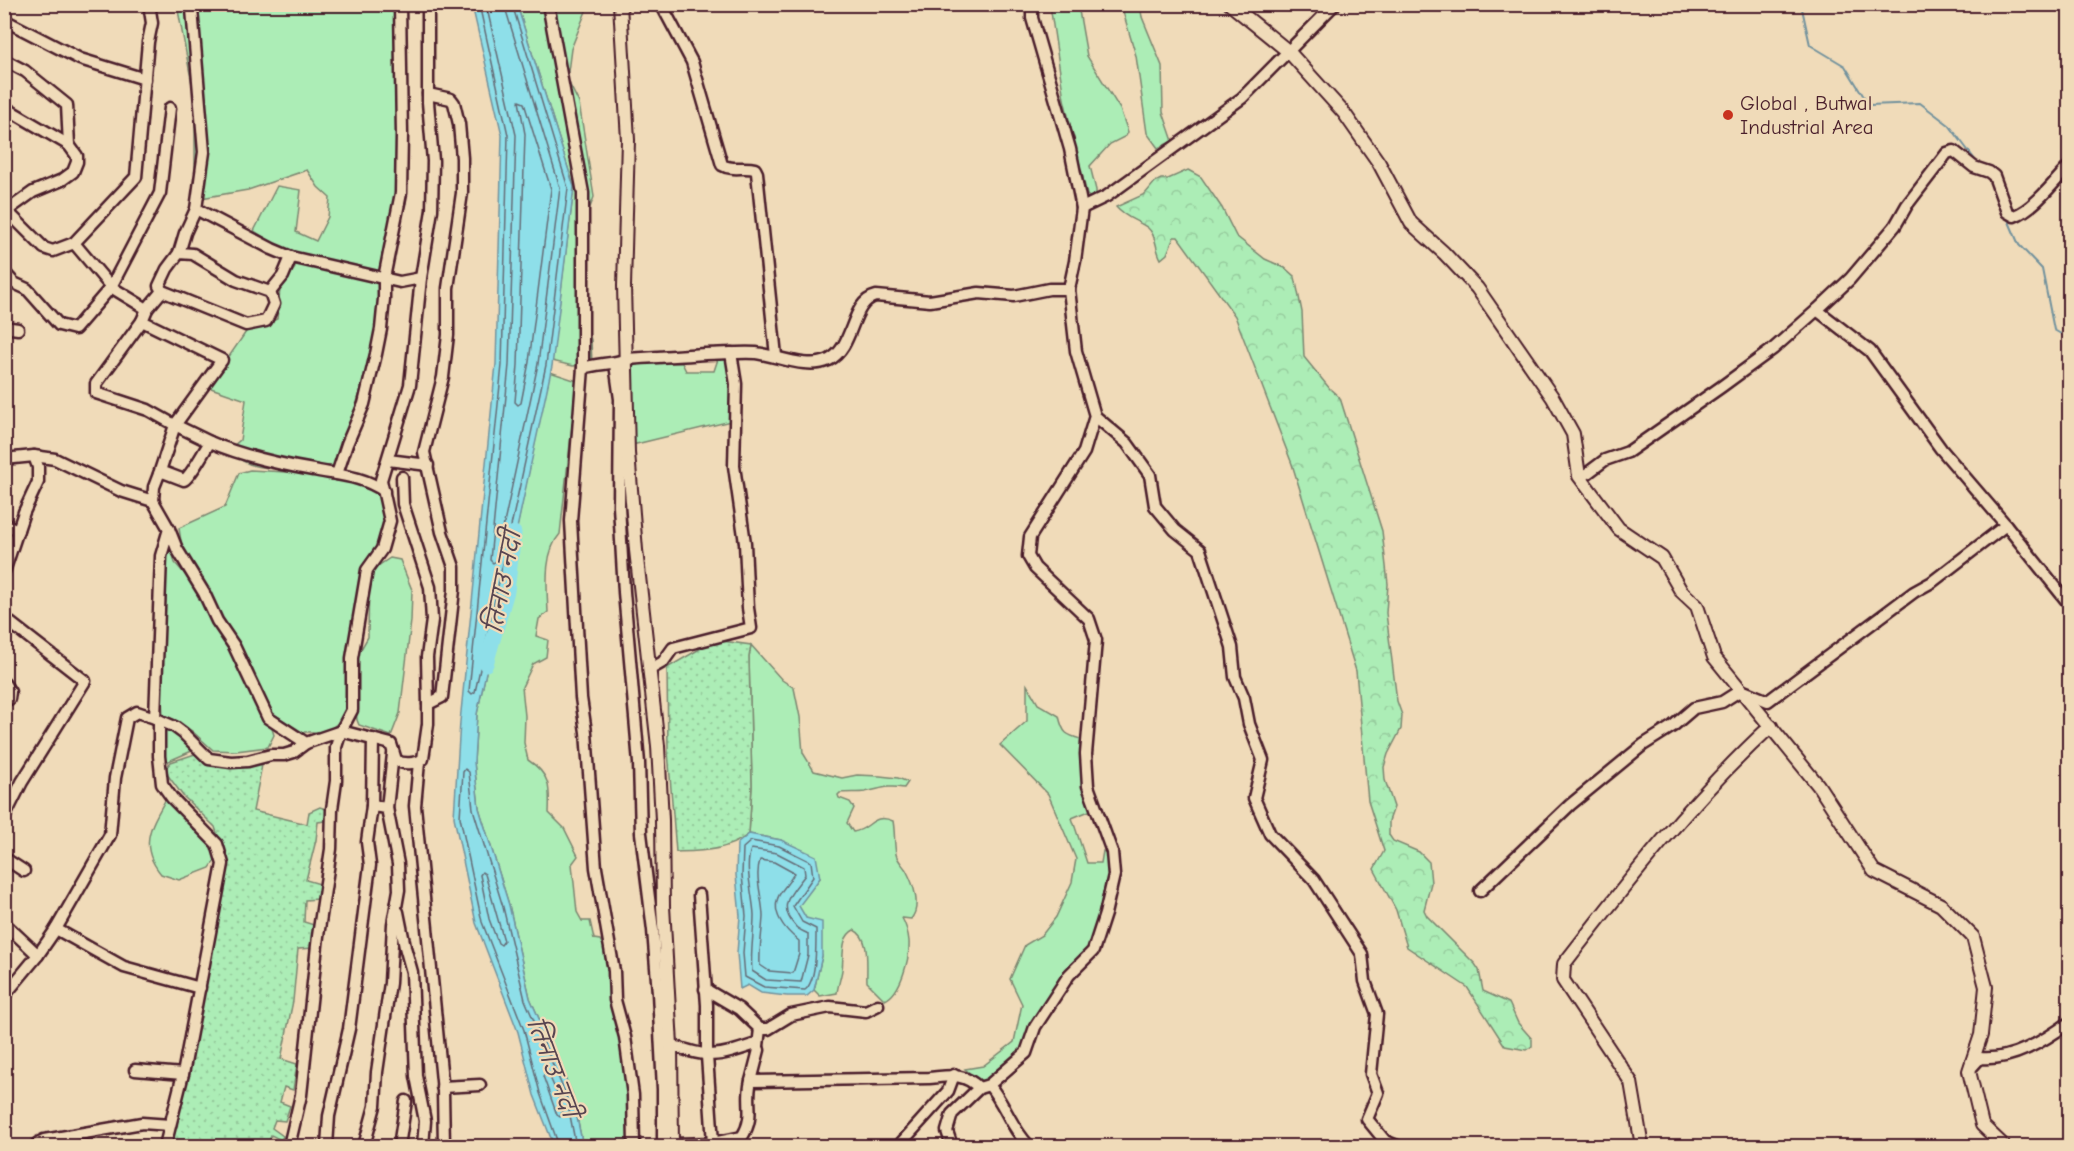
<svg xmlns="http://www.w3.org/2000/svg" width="2074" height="1151" font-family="'Comic Neue','Playpen Sans Deva',sans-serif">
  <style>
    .grass { fill: #acedb6; stroke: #7b8670; stroke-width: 1.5 }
    .forest { fill: url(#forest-crowns); stroke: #7b8670; stroke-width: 1.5 }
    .park { fill: url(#park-dots); stroke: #7b8670; stroke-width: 1.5 }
    .water { fill: #8edfe9; stroke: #73929d; stroke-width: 1.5 }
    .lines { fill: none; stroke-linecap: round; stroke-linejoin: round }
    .shore { stroke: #656c77; stroke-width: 1.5 }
    .stream { stroke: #73929d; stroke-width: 2 }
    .river { stroke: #8edfe9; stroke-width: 15 }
    .minor-casing { stroke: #4a1f2b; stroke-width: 15 }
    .tertiary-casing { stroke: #4a1f2b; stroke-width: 16 }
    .minor { stroke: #f0dbb9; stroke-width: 10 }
    .tertiary { stroke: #f0dbb9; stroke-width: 12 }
    .poi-dot { fill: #c8321e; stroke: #f0dbb9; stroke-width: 2 }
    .labels { text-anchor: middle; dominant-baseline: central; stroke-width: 4.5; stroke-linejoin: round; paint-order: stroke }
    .poi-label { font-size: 21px; fill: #4a1f2b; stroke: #f0dbb9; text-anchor: start }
    .water-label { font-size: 22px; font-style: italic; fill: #584551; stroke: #f0dbb9 }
  </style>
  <defs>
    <pattern id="forest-crowns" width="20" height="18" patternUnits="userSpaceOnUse" patternTransform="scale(1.5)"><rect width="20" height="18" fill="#acedb6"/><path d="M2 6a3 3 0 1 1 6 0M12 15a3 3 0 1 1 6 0" fill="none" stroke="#96cb9d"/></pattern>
    <pattern id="park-dots" width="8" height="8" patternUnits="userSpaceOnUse" patternTransform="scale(1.5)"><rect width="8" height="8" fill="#acedb6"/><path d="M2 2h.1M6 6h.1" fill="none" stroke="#96cb9d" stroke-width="1.8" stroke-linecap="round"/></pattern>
  </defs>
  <rect width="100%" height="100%" fill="#f0dbb9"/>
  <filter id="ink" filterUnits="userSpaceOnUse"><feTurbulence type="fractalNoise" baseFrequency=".0167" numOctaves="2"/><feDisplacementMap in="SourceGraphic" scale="12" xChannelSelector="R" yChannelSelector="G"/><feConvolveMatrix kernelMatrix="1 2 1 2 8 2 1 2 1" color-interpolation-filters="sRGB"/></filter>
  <g filter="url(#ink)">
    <g class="grass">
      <path d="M 177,5 L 405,5 L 406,203 L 399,214 L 381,327 L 337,465 C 315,468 257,474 240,459 C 237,456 234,451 232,447 L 240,440 L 246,400 L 208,387 L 250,326 L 265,324 L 277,319 L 280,289 L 295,268 L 290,254 L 254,231 L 277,186 L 301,190 L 296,232 L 316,241 L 328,217 L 330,198 L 318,187 L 307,170 L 248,190 L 195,199 L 195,100 Z"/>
      <path d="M 517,5 L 586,5 L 586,11 L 571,49 L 567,79 L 579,103 L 594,197 L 583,226 L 579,298 L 591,340 L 592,364 L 573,366 L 552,361 L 574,187 Z"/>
      <path d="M 1050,5 L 1078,5 L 1087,56 L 1120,109 L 1128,132 L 1126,136 L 1110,144 L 1090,166 L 1096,190 L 1096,194 L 1090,197 L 1087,195 L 1064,99 Z"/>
      <path d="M 1121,5 L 1140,5 L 1142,17 L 1162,66 L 1163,112 L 1173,141 L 1158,148 L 1147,133 L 1136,56 Z"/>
      <path d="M 728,358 L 731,421 L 632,445 L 631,370 L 637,362 L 682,363 L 686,371 L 714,371 L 718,359 Z"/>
      <path d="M 550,372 L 577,381 L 560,534 C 543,553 547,588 548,612 L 539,619 L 536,636 L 548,640 L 546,657 L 533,664 L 522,687 L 525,716 L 524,743 L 528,760 C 551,775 550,788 549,813 L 564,828 L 578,856 L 572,864 L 577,912 L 582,921 L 590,921 L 594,939 L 600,940 L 611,961 L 609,974 L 618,1033 L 623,1034 L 631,1094 L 628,1146 L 583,1146 L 572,1094 L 530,998 L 509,905 L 479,808 L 474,762 L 477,714 Z"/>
      <path d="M 250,470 L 322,474 L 344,473 L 377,490 L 387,522 L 382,538 L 359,580 L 350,648 L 346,716 L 327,732 L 302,732 L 272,713 L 182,548 L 179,528 L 225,507 L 239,473 Z"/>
      <path d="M 170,543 L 175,563 L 189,579 L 267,712 L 274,735 L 268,747 L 236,751 L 213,750 L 192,731 L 175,720 L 163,715 L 160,668 L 165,601 L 166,546 Z"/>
      <path d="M 390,558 L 400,560 L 412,590 L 411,621 L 400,713 L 391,736 L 359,725 L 357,720 L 354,690 L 357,656 L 368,637 L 369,572 Z"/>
      <path d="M 751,645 L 782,680 L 794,688 L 800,717 L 803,753 L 814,771 L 842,778 L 857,775 L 880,776 L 898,778 L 908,782 L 904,788 C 885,785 882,789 865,792 C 857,793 848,792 840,793 L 838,795 L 839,798 L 850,802 L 854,808 L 847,823 L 853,832 C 871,830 872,812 893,821 C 895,832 894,843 896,854 C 897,860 903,865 906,870 C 913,883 922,906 911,919 L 902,918 C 906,925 908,932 909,941 C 910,958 901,993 885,1000 L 867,982 C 866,966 871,938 854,930 C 840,937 844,957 842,970 C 841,977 838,985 837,993 L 820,996 L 814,990 L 822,956 L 806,918 L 798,906 L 820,878 L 781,840 L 749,834 L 752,786 L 749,657 Z"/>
      <path d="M 1027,685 L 1038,704 L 1059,716 C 1063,735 1067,735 1084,740 L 1094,809 L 1072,818 L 1087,863 L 1101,863 L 1103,851 L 1109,853 L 1111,874 L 1094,941 L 1024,1051 L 991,1081 L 982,1084 L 965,1069 L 983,1066 L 1014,1042 L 1022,1004 L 1010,979 L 1025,945 L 1042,935 L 1056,917 L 1072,882 L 1076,859 L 1048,794 L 1000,745 L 1027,721 Z"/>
      <path d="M 163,719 L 201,747 L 164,763 Z"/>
      <path d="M 167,797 L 216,849 L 216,859 L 210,868 L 179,880 L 161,874 C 137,845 152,824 167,797 Z"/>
    </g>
    <path class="forest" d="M 1188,170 L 1201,177 L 1222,208 L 1236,236 L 1265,259 L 1285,268 L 1295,277 L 1302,312 L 1304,357 L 1330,389 L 1340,398 L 1382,531 L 1388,584 L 1386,613 L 1397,701 L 1402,715 L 1401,729 L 1388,754 L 1384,767 L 1385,780 L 1394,807 L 1389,821 L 1389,835 L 1393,841 L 1419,852 L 1429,862 L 1431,883 L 1424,910 L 1427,916 L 1475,964 L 1479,970 L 1483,991 L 1509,1003 L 1518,1023 L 1532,1039 L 1532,1046 L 1526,1050 L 1505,1046 L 1467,987 L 1407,947 L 1396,910 L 1374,869 L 1384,851 L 1368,801 L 1356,671 L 1292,464 L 1235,316 L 1178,237 L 1174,237 L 1167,254 L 1161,259 C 1155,249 1157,236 1148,228 C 1137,220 1125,218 1116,207 L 1145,194 L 1155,182 L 1161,179 L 1168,179 Z"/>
    <g class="park">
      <path d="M 715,640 L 751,645 L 749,657 L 752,786 L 749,834 C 727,851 703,851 676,852 L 668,751 L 667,668 Z"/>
      <path d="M 201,752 L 226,758 L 264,755 L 253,811 L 307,824 L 309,812 L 320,807 L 329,810 L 325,821 L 318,822 L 316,840 L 306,880 L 320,884 L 318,899 L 305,900 L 304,922 L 314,925 L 314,948 L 298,949 L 293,1001 L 281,1059 L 297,1064 L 293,1090 L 284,1087 L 280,1102 L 290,1106 L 285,1121 L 275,1120 L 272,1128 L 283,1136 L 281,1140 L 271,1135 L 268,1146 L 172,1146 L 227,864 L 215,827 L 183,796 L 164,770 L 171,762 Z"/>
    </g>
    <g class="water">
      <path d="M 472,5 L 517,5 L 574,187 L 552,366 L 477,714 L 474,762 L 479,808 L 509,905 L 530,998 L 572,1094 L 583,1146 L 554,1146 L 534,1095 L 518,1032 L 476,923 L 454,817 L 460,722 L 496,364 L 502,135 Z"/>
      <path d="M 749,834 L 781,840 L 816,856 L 820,878 L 799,906 L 806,918 L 822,922 L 822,956 L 814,990 L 807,996 L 787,996 L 761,993 L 748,985 L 740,989 L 737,953 L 740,916 L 736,875 L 737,844 Z"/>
    </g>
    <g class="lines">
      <g class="shore">
        <path d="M 479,4 L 508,135 L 502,365 L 469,691 L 472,694 L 475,692 L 546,365 L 568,188 L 512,4"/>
        <path d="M 486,4 L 516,135 L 509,365 L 490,560 L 493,563 L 496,561 L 538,364 L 560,188 L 504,4"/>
        <path d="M 519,101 L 524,103 L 551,189 L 529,362 L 521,403 L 518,405 L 515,402 L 518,365 L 525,134 Z"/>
        <path d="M 751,841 L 779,846 L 811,862 L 813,877 L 793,906 L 802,922 L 816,929 C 816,943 817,981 805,990 L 764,987 L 745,977 L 743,953 L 746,916 L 742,875 L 743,848 Z"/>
        <path d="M 751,849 L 777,853 L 804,867 L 805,875 C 791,894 776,905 796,927 C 799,930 805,932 808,934 L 808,955 L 801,982 L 766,980 L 752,971 C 750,952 754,934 754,915 C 753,894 744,869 751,849 Z"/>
        <path d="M 760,860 L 774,862 L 794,873 C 791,880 785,886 781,892 C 768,911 785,930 799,941 L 799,954 L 793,973 L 769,971 L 760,965 C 759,949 762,934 763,917 C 763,899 754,878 760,860 Z"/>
        <path d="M 482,872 L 485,874 L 504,941 L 501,945 L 498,943 L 489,919 L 480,875 Z"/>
        <path d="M 546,1073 L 549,1075 L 559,1098 L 562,1113 L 560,1117 L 557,1115 L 543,1076 Z"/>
        <path d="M 559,1146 L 540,1093 L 524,1030 L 482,922 L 460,817 L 463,772 L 465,769 L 469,772 L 473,809 L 503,907 L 525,1000 L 566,1095 L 576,1146"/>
      </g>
      <g class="stream">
        <path d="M 1801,4 L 1810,45 L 1845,66 L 1869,105 L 1920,103 L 1949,125 L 1979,165"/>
        <path d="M 2007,217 L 2019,245 L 2042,269 L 2054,330 L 2070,339"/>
      </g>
      <path class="river" d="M 486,664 L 507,591 L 514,533"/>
      <defs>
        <g id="minor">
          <path d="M 548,4 L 583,193 L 583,368 L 571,521 L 581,698 L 586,732 L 596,868 L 614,971 L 615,1000 L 625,1037 L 633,1095 L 634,1146"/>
          <path d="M 661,4 L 692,62 L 722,165 C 732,171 744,166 755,169 L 757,173 L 776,356"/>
          <path d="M 1032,4 L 1032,18 L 1070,149 L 1082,208 L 1075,261 L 1069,289 L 1076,351 L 1095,416 L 1127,443 L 1150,475 L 1155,506 L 1175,530 L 1200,550 L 1232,647 L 1235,677 L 1244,698 L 1249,724 L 1263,760 L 1254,798 L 1270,834 L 1314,880 L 1362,954 L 1365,981 L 1377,1014 L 1371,1074 L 1378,1093 L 1367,1119 L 1385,1141 L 1397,1146"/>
          <path d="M 4,20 L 80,59 L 145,79"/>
          <path d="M 4,60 L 25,71 L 67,105 L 69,145"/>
          <path d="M 4,107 L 69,145 L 77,156 L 77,162 L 73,172 L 62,180 L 33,192 L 8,210"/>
          <path d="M 4,208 L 44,248 L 53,251 L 74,243 L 136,177 L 148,42 L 152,23 L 149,4"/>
          <path d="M 1082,208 L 1107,196 L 1242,98 L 1335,4"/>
          <path d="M 196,209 L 272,249 L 291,257 L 283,276 L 270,292"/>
          <path d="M 74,243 L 111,287 L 147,309 L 162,291 L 159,286 L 167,269 L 179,253 L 193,254 L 236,280 L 270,292 L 274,304 L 266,321 L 246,325 L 162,291"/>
          <path d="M 179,253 L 185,233 L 196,209 L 204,152 L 192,9 L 189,4"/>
          <path d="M 291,257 L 400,282 L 421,278"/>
          <path d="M 4,272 L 14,283 L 27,289 L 59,325 L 75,329 L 111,287 L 160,193 L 170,108"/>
          <path d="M 147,309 L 142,321 L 222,360 L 175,425 L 210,442 C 204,451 191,476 184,480 L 163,472 L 159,474 L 154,487 L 153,501"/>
          <path d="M 142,321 L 96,384 L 96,393 L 148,410 L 175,425 L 159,474"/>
          <path d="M 4,327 L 18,329"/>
          <path d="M 615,364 L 620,399 L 619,506 L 624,592 L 639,763 L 641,833 L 653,930 L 658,993 L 663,1089 L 663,1146"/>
          <path d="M 583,368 C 598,363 612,365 627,359 C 653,357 679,356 705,354 C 722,354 739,352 756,353 C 778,356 808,370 829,360 C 855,347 850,302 876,296 L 930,301 L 979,293 L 1014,296 L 1049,289 L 1069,289"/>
          <path d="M 210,442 C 242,456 279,464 313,470 C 338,475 363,476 384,491"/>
          <path d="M 4,459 L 34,456 L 55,459 L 121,491 L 153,501 L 169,529 L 177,549 L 204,593 L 217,621 L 234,646 L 268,718 L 306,743 L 341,731 L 391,744 L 396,760 C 403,765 416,764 423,759 L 428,724 L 428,704 L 442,697 L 454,590 L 454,567 L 442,532 L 424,452 L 443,377 L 448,335 L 448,288 L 462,193 L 462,158 L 459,124 L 454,103 L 451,99 L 428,94"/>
          <path d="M 388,460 L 428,465"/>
          <path d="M 337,474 L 347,444 L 364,404 L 376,354 L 381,329 L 384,299 L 384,278 L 401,193 L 402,135 L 400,4"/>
          <path d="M 1579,476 L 1585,475 L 1605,460 L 1628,452 L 1721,387 L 1773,349 L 1817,310"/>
          <path d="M 402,477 L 403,504 L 430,587 L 432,620 L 427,657 L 428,704"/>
          <path d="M 4,524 L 18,530"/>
          <path d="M 2006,525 L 2070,605"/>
          <path d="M 4,572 L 24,512 L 38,482 L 38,467 L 34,456"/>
          <path d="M 4,618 L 85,681 L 22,782 L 4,818"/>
          <path d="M 649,670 L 663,662 L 673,648 L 751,628 L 748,608 L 745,543 L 734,466 L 736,384 L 731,353"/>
          <path d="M 4,683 L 10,692 L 9,699"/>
          <path d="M 155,718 L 159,720 L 159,756 L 162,784 L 172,798 L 217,844 L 223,864 L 183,1074 L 165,1146"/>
          <path d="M 159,720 L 175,727 L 183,733 L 209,759 L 231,762 L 248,761 L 271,755 L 284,755 L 294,752 L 306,743"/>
          <path d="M 419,762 L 415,806 L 443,1091 L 444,1146"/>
          <path d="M 372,806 L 373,739"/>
          <path d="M 387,808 L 393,754"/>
          <path d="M 4,858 L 24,871"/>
          <path d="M 1480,891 L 1570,805 L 1643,745 L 1673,726 L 1694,708 L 1722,702 L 1741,690 L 1768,701 L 1914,592 L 1932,582 L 2006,525 L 1941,449 L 1870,351 L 1817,310 L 1850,279 L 1895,226 L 1907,205 L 1947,153 L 1954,151 L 1974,167 L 1989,172 L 1994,176 L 2007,212 L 2014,216 C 2033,210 2056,180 2070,165"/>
          <path d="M 699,895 L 707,1005 L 707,1056 L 713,1143"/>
          <path d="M 398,912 L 405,947 L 412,972 L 416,1076 L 425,1121 L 423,1146"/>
          <path d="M 4,923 L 38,955"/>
          <path d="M 56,929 L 124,967 L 200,988"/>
          <path d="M 705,989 L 739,1009 L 760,1029 L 758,1046"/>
          <path d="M 4,996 L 38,955 L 56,929 L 110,835 L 115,778 L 127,718 L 137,712 L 155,718 L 161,556 L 169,529"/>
          <path d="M 760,1029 L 768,1029 L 791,1015 L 830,1007 L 866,1011 L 878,1005"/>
          <path d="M 671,1045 C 711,1059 716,1057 756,1044 L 759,1050 L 751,1081 L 929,1078 C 950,1076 963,1072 979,1088"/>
          <path d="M 1971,1068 L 1980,1058 C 2012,1061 2044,1041 2070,1022"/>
          <path d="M 135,1070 L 183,1074"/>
          <path d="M 989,1085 C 1005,1104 1011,1128 1029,1146"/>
          <path d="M 442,1087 L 480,1085"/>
          <path d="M 672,1144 L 713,1143 L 742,1137 C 756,1115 745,1103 751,1081"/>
          <path d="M 35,1146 L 38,1143 L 44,1140 L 142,1123 L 170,1125"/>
          <path d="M 289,1146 L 301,1095 L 318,936 L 331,849 L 332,809 L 336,781 L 336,747 L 341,731 L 352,710 L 352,658 L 367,570 L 382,549 L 390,521 L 381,480 L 410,385 L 421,278 L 432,210 L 433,161 L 428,102 L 428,4"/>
          <path d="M 327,1146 L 329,1116 L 349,1029 L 370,865 L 367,842 L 372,806 L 387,808 L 398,864 L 399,890 L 393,924 L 390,983 L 377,1072 L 375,1106 L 364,1146"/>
          <path d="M 399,1146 L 406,1101"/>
          <path d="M 900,1146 L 902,1142 L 948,1091 L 954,1075"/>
          <path d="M 952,1146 L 947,1131 L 952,1114 L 979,1088 L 989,1085 L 1026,1053 L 1035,1027 L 1069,975 L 1093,951 L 1105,914 L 1114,875 L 1112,852 L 1088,786 L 1086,754 L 1096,640 L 1089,619 L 1035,568 L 1028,556 L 1030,537 L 1084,452 L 1095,416"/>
        </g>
        <g id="tertiary">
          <path d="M 620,4 L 628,140 L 624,286 L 628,453 L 636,550 L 658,746 L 662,820 L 663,906 L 671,1045 L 672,1146"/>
          <path d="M 1230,4 L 1289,52 L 1344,113 L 1379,163 L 1411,223 L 1444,253 L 1477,288 L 1553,398 L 1573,434 L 1579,476 L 1619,529 L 1662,558 L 1681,591 L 1697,606 L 1714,657 L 1818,785 L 1874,871 L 1941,905 L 1973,937 L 1986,987 L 1981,1035 L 1969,1071 L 1982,1125 L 2004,1146"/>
          <path d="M 1642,1146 L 1631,1082 L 1563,980 L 1564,964 C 1628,881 1693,798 1771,726"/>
        </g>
      </defs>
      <use href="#minor" class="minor-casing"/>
      <use href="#tertiary" class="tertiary-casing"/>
      <use href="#minor" class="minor"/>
      <use href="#tertiary" class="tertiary"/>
    </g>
  </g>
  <circle class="poi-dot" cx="1728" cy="115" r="6"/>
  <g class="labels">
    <g class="poi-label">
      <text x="1740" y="103">Global , Butwal<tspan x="1740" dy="24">Industrial Area</tspan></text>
    </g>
    <g class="water-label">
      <text transform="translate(504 582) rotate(-79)">तिनाउ नदी</text>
      <text transform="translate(552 1068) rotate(69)">तिनाउ नदी</text>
    </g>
  </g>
  <rect width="2074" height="1151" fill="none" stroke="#f0dbb9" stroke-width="24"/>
  <rect x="12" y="12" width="2050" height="1127" fill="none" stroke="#4a1f2b" stroke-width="2" filter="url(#ink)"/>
</svg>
